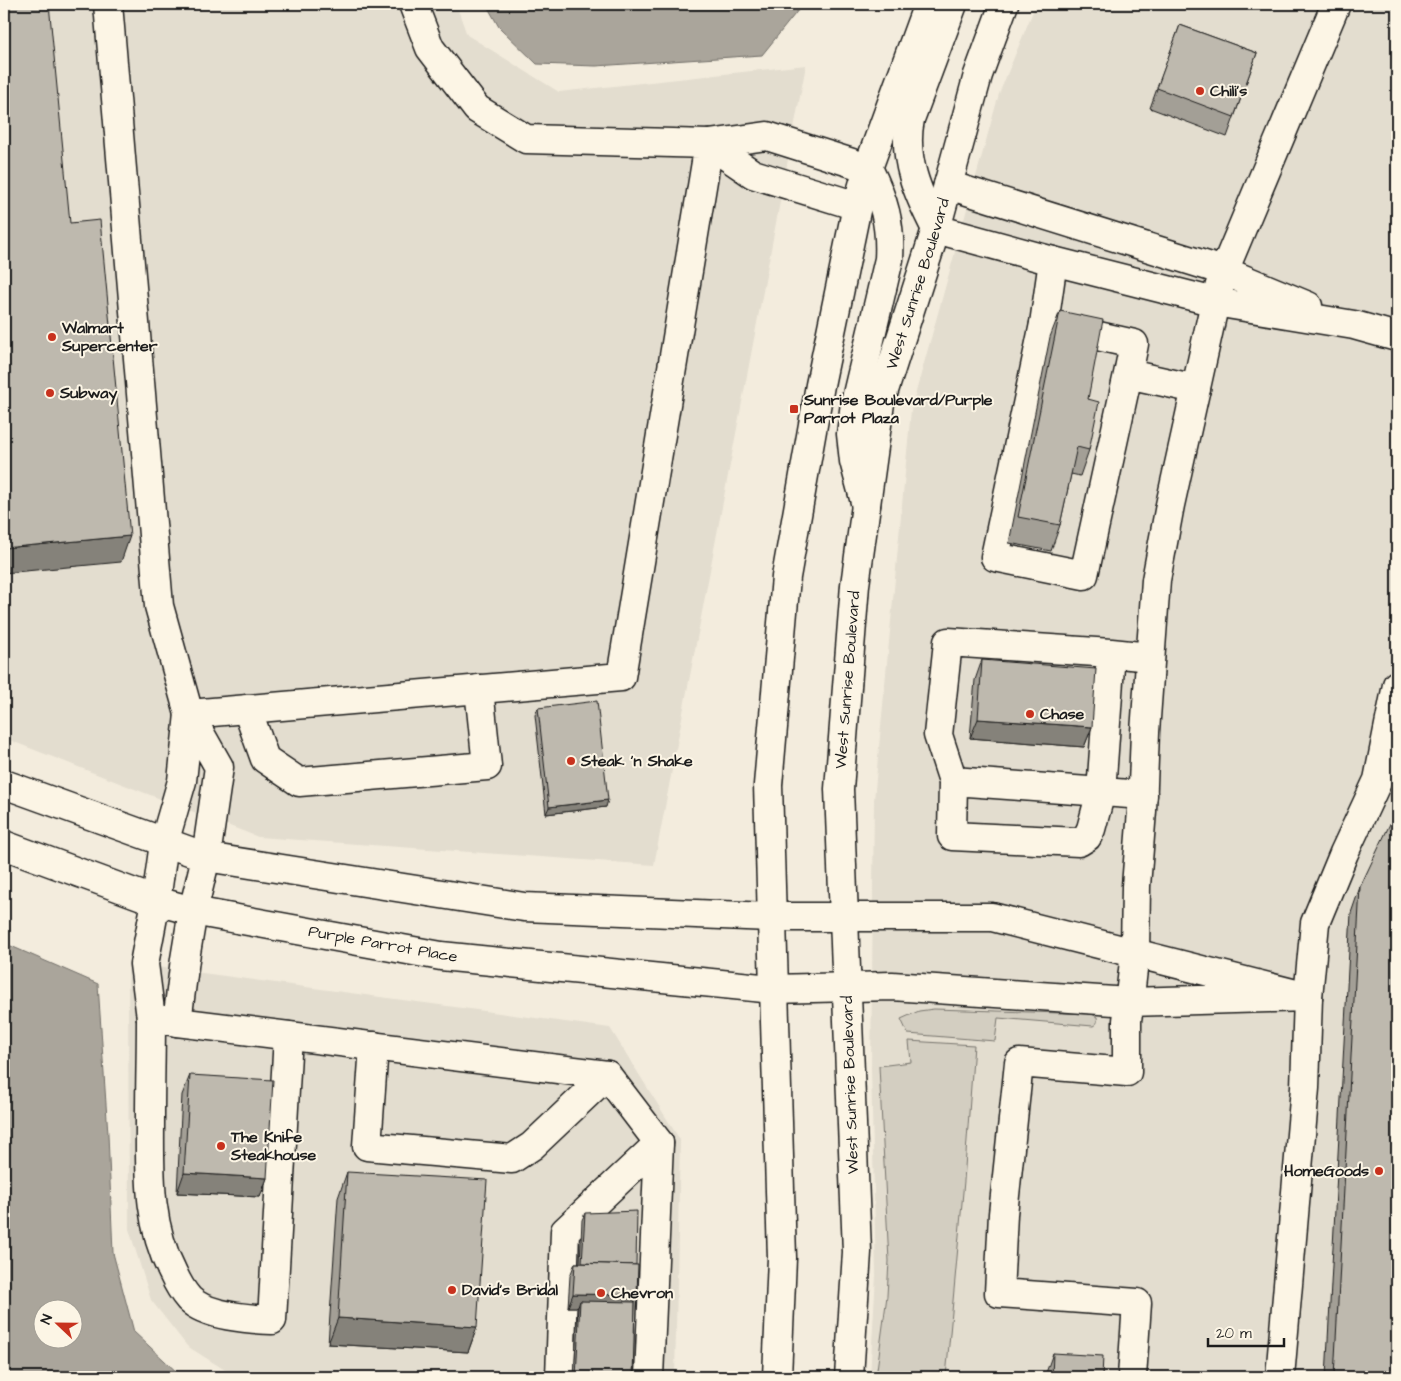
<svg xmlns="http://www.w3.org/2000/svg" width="1401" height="1381" font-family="'Architects Daughter',sans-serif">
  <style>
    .built { fill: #e3ddcf }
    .green { fill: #d3cec1; stroke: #78756e }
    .water { fill: #aaa59b; stroke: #716e68; fill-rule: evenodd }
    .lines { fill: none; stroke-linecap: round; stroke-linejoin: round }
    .minor-casing { stroke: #1c1c1c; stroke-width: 31 }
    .highway-casing { stroke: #1c1c1c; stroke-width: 31 }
    .minor { stroke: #fcf5e5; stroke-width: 28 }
    .highway { stroke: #fcf5e5; stroke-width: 28 }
    .wall { fill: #a39f96; stroke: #1c1c1c }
    .shaded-wall { fill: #85827a; stroke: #1c1c1c }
    .building { fill: #beb9ae; stroke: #1c1c1c }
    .poi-dot { fill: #c8321e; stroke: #fcf5e5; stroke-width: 2 }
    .labels { text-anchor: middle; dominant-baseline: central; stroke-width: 4; stroke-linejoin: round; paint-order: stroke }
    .poi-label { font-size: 16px; font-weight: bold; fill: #1c1c1c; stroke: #fcf5e5; text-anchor: start }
    .street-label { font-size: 16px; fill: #1c1c1c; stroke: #fcf5e5 }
  </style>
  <rect width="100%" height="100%" fill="#f3ecdd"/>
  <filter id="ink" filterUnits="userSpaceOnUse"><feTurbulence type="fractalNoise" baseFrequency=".02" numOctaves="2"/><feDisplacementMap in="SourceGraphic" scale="10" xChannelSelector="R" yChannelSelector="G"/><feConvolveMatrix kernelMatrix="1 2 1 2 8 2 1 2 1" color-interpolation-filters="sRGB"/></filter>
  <g filter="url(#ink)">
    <g class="built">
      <path d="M 4,4 L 456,4 L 467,35 L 559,92 L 806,65 L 654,865 L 258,837 L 4,738 Z"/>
      <path d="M 1036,4 L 1397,4 L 1397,1377 L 870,1377 L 876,1275 L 871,1069 L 874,800 L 911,410 L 999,94 Z"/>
      <path d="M 128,963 L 610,1028 L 680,1140 L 675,1377 L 236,1377 L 187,1346 L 151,1300 L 129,1229 Z"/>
    </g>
    <g class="green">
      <path d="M 934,1009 L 1092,1014 L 1097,1017 C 1098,1022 1097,1024 1093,1026 L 998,1018 L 995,1041 L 908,1034 L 901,1019 L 919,1011 Z"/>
      <path d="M 909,1041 L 974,1045 L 964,1181 L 946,1377 L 876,1377 L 887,1296 L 889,1261 L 879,1066 L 911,1062 Z"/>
    </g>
    <g class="water">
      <path d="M 486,4 L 803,4 L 762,55 L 596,66 L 537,64 L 499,27 Z"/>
      <path d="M 4,943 L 98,984 L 108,1134 L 113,1253 L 134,1332 L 180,1375 L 185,1377 L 4,1377 ZM 42,1308 L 72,1308 L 72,1338 L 42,1338 Z"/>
    </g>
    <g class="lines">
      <defs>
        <g id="minor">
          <path d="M 108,4 L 159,606 L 189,714 L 621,677 L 709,144 L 526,139 L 477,109 L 430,48 L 413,4"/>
          <path d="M 953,4 L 910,119 C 902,159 918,194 936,229 L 1053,261 L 1215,302 L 1354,325 L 1397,337"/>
          <path d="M 709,144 L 767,136 L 868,168 C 884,200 891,224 889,259 L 855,403 L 851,434 L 854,461 L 866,506"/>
          <path d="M 709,144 L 753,174 L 857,206"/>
          <path d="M 948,185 L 1224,271 L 1308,306"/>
          <path d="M 1044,324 L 1053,261"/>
          <path d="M 1128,374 L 1084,575 L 995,557 L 1044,324 L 1134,344 L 1128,374 L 1196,389"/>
          <path d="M 1111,653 L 1101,792 L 1091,829 L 1087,837 L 1079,842 L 952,836 L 953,781 L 938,735 L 948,642 L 1111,653 L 1150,657"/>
          <path d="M 247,709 L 265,759 L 299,782 L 487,766 L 479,689"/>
          <path d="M 189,714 L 219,767 L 206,857 L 193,911 L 185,959 L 177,1022 L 151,1018 L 144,964 L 156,901 L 164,843 L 182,781 Z"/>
          <path d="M 953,781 L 1143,795"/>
          <path d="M 4,784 L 206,857 L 524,907 L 771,917 L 992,917 L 1308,997 L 1129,1002 L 892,986 L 773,989 L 441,956 L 193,911 L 156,901 L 4,845"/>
          <path d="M 151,1018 C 151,1051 150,1084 150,1117 C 150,1171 147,1223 173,1273 C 177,1282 182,1291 189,1299 C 206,1316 249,1319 272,1320 L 288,1036"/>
          <path d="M 177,1022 L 607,1075 L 659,1143 L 649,1377"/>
          <path d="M 374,1046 L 367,1146 L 512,1159 L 532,1146 L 607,1075"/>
          <path d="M 560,1377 L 565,1231 L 659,1143"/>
          <path d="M 1132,1377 L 1137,1303 L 999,1293 L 1003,1214 L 1019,1063 L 1127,1072 L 1127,1021 L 1135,953 L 1136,886 L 1142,811 L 1145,732 L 1156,580 L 1170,505 L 1215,302 L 1224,271 L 1336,4"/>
          <path d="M 1280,1377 L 1305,1088 L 1308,997 L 1315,923 L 1344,853 L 1378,780 L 1397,685"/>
        </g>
        <g id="highway">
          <path d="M 777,1377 L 782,1258 L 768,785 L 786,577 L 820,385 L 857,206 L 868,168 L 928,4"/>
          <path id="s1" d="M 849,1377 L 857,1252 L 839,789 L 855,585 L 880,403 L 936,229 L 978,75 L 1004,4"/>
        </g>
      </defs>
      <use href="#minor" class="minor-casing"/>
      <use href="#highway" class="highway-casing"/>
      <use href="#minor" class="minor"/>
      <use href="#highway" class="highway"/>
    </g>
    <g class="wall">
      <path d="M 1180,25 L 1257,53 L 1227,137 L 1150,108 Z"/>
      <path d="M 1060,311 L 1088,399 L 1089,450 L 1080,476 L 1071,474 L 1060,525 L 1051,551 L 1009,543 L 1050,337 Z"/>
      <path d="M 982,660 L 1092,727 L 1084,747 L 970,738 L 975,680 Z"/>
      <path d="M 538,708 L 606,807 L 546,814 L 535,715 Z"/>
      <path d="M 1360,887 L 1397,1377 L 1326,1377 L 1351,913 Z"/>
      <path d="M 190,1075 L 267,1178 L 260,1197 L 177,1193 L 182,1095 Z"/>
      <path d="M 347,1172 L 477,1327 L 468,1352 L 328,1344 L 338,1198 Z"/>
      <path d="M 585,1213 L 636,1265 L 637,1295 L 635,1302 L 633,1377 L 574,1377 L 578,1307 L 568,1307 L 570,1276 L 575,1263 L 580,1263 L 582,1220 Z"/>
      <path d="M 1053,1353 L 1102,1377 L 1046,1377 L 1046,1373 Z"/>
    </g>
    <g class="shaded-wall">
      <path d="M 130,536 L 121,562 L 4,573 L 4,548 Z"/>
      <path d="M 978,719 L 1092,727 L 1084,747 L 970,738 Z"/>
      <path d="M 608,800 L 606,807 L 546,814 L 549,807 Z"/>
      <path d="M 184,1173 L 267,1178 L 260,1197 L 177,1193 Z"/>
      <path d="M 573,1294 L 637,1295 L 632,1309 L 580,1301 L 578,1307 L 568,1307 Z"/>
      <path d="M 338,1318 L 477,1327 L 468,1352 L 328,1344 Z"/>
    </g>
    <g class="building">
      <path d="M 4,4 L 49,4 L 70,223 L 100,220 L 130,536 L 4,548 Z"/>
      <path d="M 1180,25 L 1257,53 L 1234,117 L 1157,88 Z"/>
      <path d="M 1060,311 L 1103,320 L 1088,399 L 1099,402 L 1089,450 L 1077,447 L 1060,525 L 1018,517 Z"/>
      <path d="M 982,660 L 1096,669 L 1092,727 L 978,719 Z"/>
      <path d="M 597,701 L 608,800 L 549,807 L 538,708 Z"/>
      <path d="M 1397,809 L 1397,1377 L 1334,1377 L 1360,887 Z"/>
      <path d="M 190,1075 L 273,1080 L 267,1178 L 184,1173 Z"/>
      <path d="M 347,1172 L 487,1180 L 477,1327 L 338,1318 Z"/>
      <path d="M 637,1211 L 636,1265 L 582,1263 L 585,1213 Z"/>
      <path d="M 575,1263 L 638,1265 L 637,1295 L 573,1294 Z"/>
      <path d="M 580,1301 L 635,1302 L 633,1377 L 576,1377 Z"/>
      <path d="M 1053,1353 L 1103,1356 L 1102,1377 L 1052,1377 Z"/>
    </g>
  </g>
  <g class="poi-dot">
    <circle cx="1200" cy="91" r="5"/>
    <circle cx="52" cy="337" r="5"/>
    <circle cx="50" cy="393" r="5"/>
    <rect x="789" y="404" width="10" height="10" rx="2.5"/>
    <circle cx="1030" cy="714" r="5"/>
    <circle cx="571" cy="761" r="5"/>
    <circle cx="221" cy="1146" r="5"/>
    <circle cx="1379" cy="1171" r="5"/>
    <circle cx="452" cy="1290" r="5"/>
    <circle cx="601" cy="1293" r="5"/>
  </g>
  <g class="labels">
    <g class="poi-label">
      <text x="1210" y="91">Chili's</text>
      <text x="62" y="328">Walmart<tspan x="62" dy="18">Supercenter</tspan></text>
      <text x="60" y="393">Subway</text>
      <text x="804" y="400">Sunrise Boulevard/Purple<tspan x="804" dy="18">Parrot Plaza</tspan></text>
      <text x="1040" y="714">Chase</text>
      <text x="581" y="761">Steak 'n Shake</text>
      <text x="231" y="1137">The Knife<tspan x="231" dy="18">Steakhouse</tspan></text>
      <text x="1369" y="1171" text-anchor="end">HomeGoods</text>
      <text x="462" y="1290">David's Bridal</text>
      <text x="611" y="1293">Chevron</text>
    </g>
    <g class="street-label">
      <text stroke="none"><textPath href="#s1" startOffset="1102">West Sunrise Boulevard</textPath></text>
      <text stroke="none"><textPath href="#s1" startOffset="698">West Sunrise Boulevard</textPath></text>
      <text transform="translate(383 944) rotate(10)">Purple Parrot Place</text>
      <text transform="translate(850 1085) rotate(-92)">West Sunrise Boulevard</text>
    </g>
  </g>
  <rect width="1401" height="1381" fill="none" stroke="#fcf5e5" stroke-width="20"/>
  <rect x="10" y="10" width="1381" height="1361" fill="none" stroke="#1c1c1c" stroke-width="2" filter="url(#ink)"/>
  <g transform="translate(58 1324) rotate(292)"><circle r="24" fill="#fcf5e5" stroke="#a29e95"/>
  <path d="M0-4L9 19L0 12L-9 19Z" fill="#c8321e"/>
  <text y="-8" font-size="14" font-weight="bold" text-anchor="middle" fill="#1c1c1c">N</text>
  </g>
  <path d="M1208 1338v8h76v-8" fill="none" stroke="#1c1c1c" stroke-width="2.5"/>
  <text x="1216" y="1338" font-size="15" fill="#1c1c1c" stroke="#fcf5e5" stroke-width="4" paint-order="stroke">20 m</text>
</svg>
